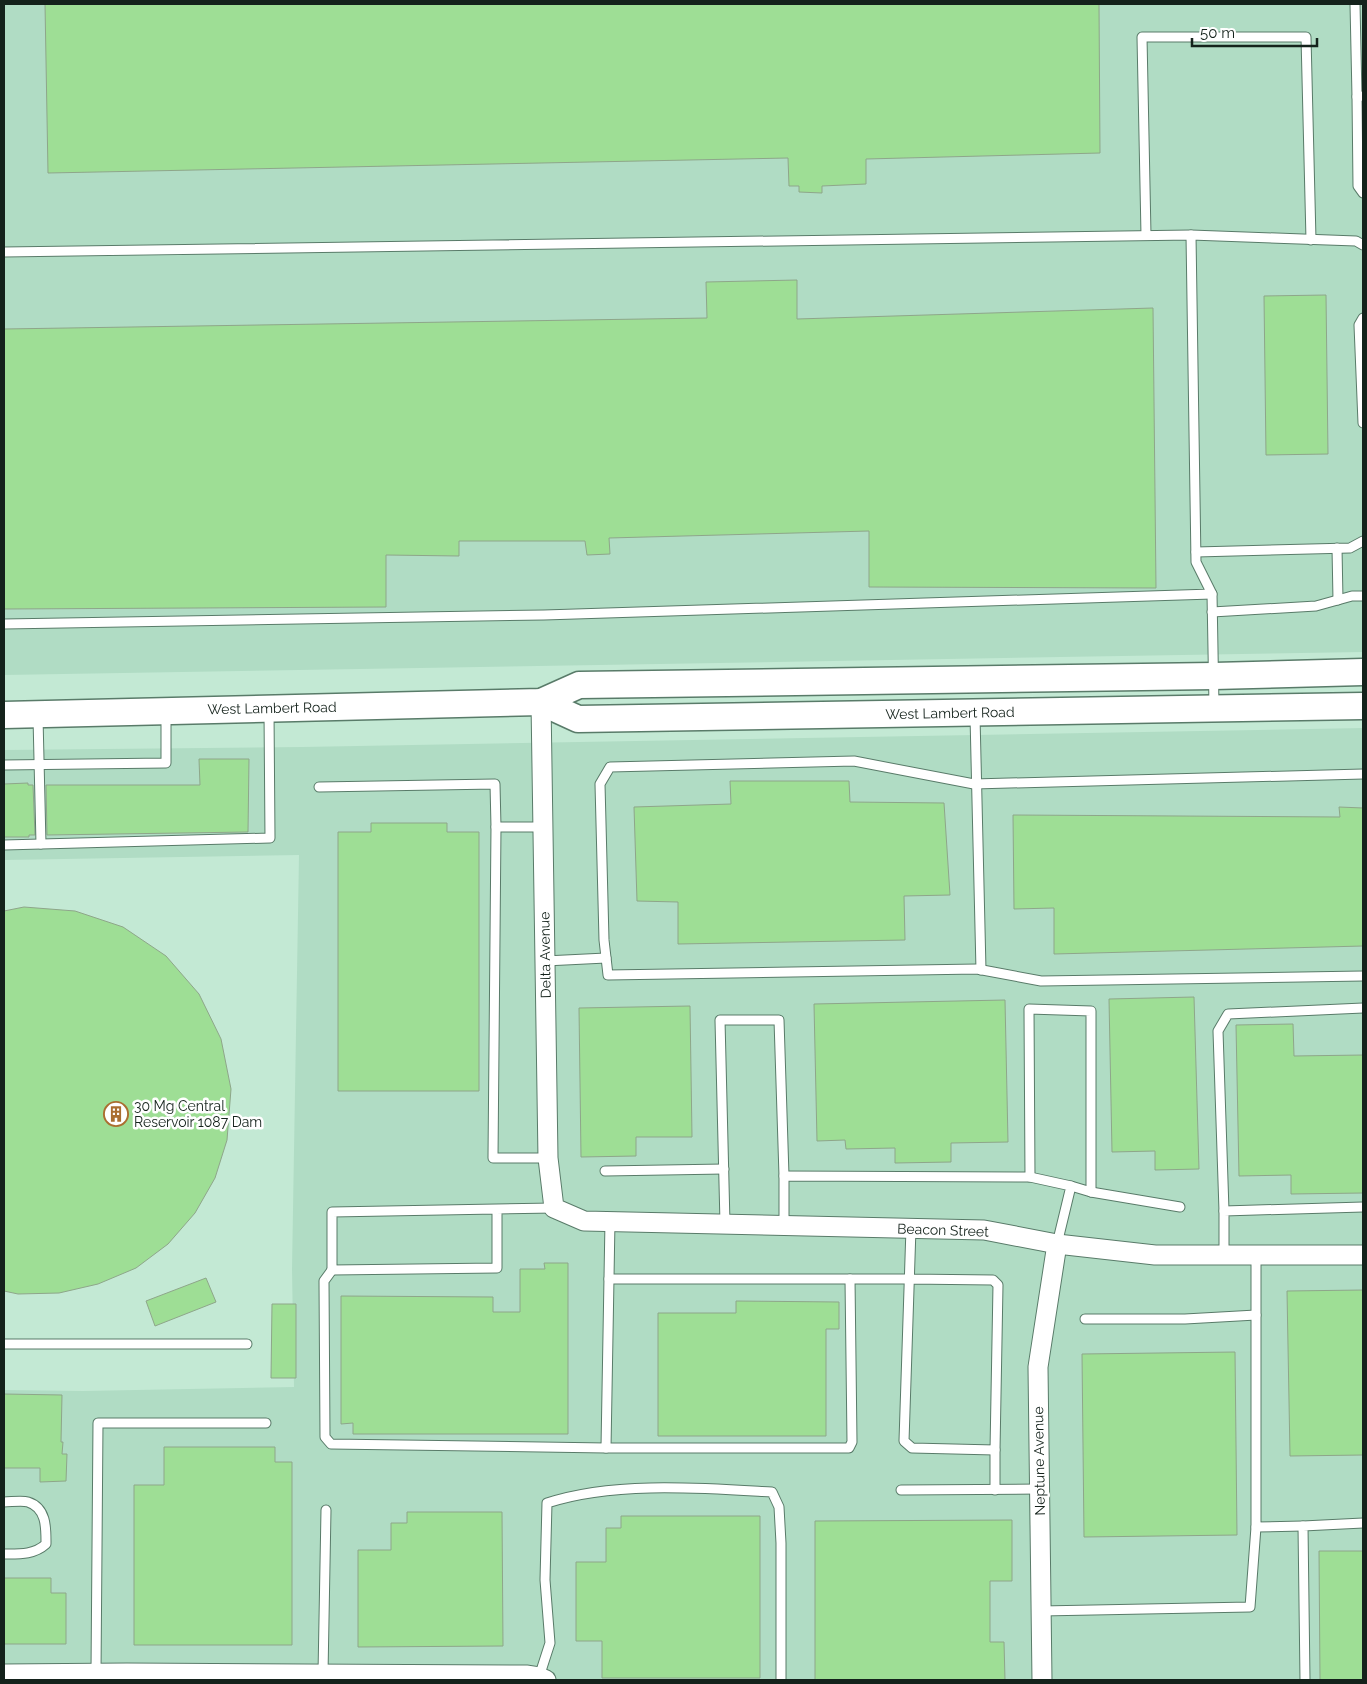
<svg xmlns="http://www.w3.org/2000/svg" width="1367" height="1684" font-family="Raleway,sans-serif">
  <style>
    .built { fill: #b0dcc4 }
    .building { fill: #9ede95; stroke: #8ea68a }
    .lines { fill: none; stroke-linecap: round; stroke-linejoin: round }
    .service-casing { stroke: #597b69; stroke-width: 11 }
    .minor-casing { stroke: #597b69; stroke-width: 21 }
    .secondary-casing { stroke: #597b69; stroke-width: 29 }
    .service { stroke: #fff; stroke-width: 9 }
    .minor { stroke: #fff; stroke-width: 19 }
    .secondary { stroke: #fff; stroke-width: 26 }
    .labels { text-anchor: middle; dominant-baseline: central; stroke-width: 5; stroke-linejoin: round; paint-order: stroke }
    .street-label { font-size: 14px; fill: #14221b; stroke: #fff }
    .poi-label { font-size: 14px; fill: #14221b; stroke: #fff; text-anchor: start }
  </style>
  <rect width="100%" height="100%" fill="#c3e9d4"/>
  <g class="built">
    <path d="M 4,4 L 1363,4 L 1363,652 L 4,675 Z"/>
    <path d="M 1363,728 L 1363,1680 L 4,1680 L 4,1390 L 83,1391 L 294,1387 L 292,1269 L 299,855 L 4,860 L 4,750 L 302,747 Z"/>
  </g>
  <g class="building">
    <path d="M 45,4 L 1099,4 L 1100,153 L 866,159 L 866,184 L 822,186 L 822,193 L 799,192 L 799,186 L 789,186 L 788,158 L 48,173 Z"/>
    <path d="M 797,280 L 797,319 L 1153,308 L 1156,588 L 869,587 L 869,531 L 609,538 L 610,554 L 587,555 L 585,541 L 459,541 L 459,556 L 386,555 L 386,607 L 4,609 L 4,329 L 707,318 L 706,282 Z"/>
    <path d="M 1326,295 L 1328,454 L 1266,455 L 1264,296 Z"/>
    <path d="M 199,759 L 249,759 L 248,832 L 47,835 L 46,785 L 200,785 Z"/>
    <path d="M 730,781 L 849,781 L 850,802 L 944,803 L 950,895 L 904,896 L 905,940 L 678,944 L 678,902 L 637,901 L 634,807 L 731,804 Z"/>
    <path d="M 28,783 L 28,785 L 33,785 L 35,835 L 29,835 L 29,837 L 4,837 L 4,784 Z"/>
    <path d="M 1339,807 L 1363,808 L 1363,946 L 1054,954 L 1054,908 L 1014,909 L 1013,815 L 1340,817 Z"/>
    <path d="M 371,823 L 447,823 L 447,832 L 479,832 L 479,1091 L 338,1091 L 338,832 L 371,832 Z"/>
    <path d="M 24,907 L 75,911 L 123,927 L 166,956 L 199,994 L 221,1039 L 231,1089 L 227,1140 L 215,1178 L 195,1213 L 168,1244 L 136,1268 L 98,1284 L 59,1293 L 18,1294 L 4,1291 L 4,911 Z"/>
    <path d="M 1194,997 L 1199,1169 L 1155,1170 L 1155,1151 L 1112,1152 L 1109,999 Z"/>
    <path d="M 1005,1000 L 1008,1142 L 951,1143 L 951,1162 L 895,1163 L 895,1148 L 846,1149 L 845,1140 L 817,1141 L 814,1004 Z"/>
    <path d="M 690,1006 L 692,1137 L 636,1137 L 636,1156 L 581,1157 L 579,1008 Z"/>
    <path d="M 1293,1024 L 1294,1056 L 1363,1055 L 1363,1193 L 1291,1194 L 1291,1175 L 1239,1176 L 1236,1025 Z"/>
    <path d="M 544,1263 L 568,1263 L 568,1434 L 353,1434 L 353,1423 L 341,1424 L 341,1296 L 493,1297 L 493,1312 L 520,1312 L 520,1269 L 545,1269 Z"/>
    <path d="M 206,1278 L 216,1302 L 155,1326 L 146,1301 Z"/>
    <path d="M 1363,1290 L 1363,1455 L 1290,1456 L 1287,1291 Z"/>
    <path d="M 736,1301 L 839,1302 L 839,1329 L 826,1329 L 826,1436 L 658,1436 L 658,1313 L 736,1313 Z"/>
    <path d="M 272,1304 L 296,1304 L 296,1378 L 271,1378 Z"/>
    <path d="M 1235,1352 L 1237,1535 L 1084,1537 L 1082,1354 Z"/>
    <path d="M 4,1394 L 62,1395 L 61,1442 L 63,1442 L 62,1454 L 67,1454 L 66,1481 L 40,1482 L 40,1468 L 4,1468 Z"/>
    <path d="M 164,1447 L 275,1447 L 275,1462 L 292,1462 L 292,1645 L 134,1645 L 134,1485 L 164,1485 Z"/>
    <path d="M 407,1512 L 502,1512 L 503,1646 L 358,1647 L 358,1550 L 391,1550 L 391,1523 L 407,1523 Z"/>
    <path d="M 621,1516 L 760,1516 L 760,1678 L 602,1678 L 602,1641 L 576,1641 L 576,1562 L 606,1562 L 606,1528 L 621,1528 Z"/>
    <path d="M 1012,1520 L 1012,1581 L 990,1581 L 990,1642 L 1004,1642 L 1005,1680 L 815,1680 L 815,1521 Z"/>
    <path d="M 1319,1551 L 1363,1551 L 1363,1680 L 1320,1680 Z"/>
    <path d="M 4,1578 L 51,1578 L 51,1593 L 66,1593 L 66,1644 L 4,1644 Z"/>
  </g>
  <g class="lines">
    <defs>
      <g id="service">
        <path d="M 1355,4 L 1357,97"/>
        <path d="M 1363,96 L 1357,97 L 1358,186 L 1363,193"/>
        <path d="M 1146,235 L 1142,37 L 1306,37 L 1311,240"/>
        <path d="M 4,252 L 1191,235 L 1356,241 L 1363,245"/>
        <path d="M 1363,318 L 1359,325 L 1363,423"/>
        <path d="M 1337,548 L 1338,600"/>
        <path d="M 1196,552 L 1350,548 L 1363,541"/>
        <path d="M 1212,594 L 1214,706"/>
        <path d="M 1212,612 L 1316,606 L 1352,596 L 1363,596"/>
        <path d="M 4,624 L 544,615 L 1212,594 L 1196,562 L 1191,235"/>
        <path d="M 975,716 L 981,970"/>
        <path d="M 38,717 L 41,844"/>
        <path d="M 4,765 L 166,763 L 166,714"/>
        <path d="M 1363,774 L 974,784 L 854,761 L 610,767 L 600,784 L 604,940 L 608,975 L 977,969 L 1041,981 L 1363,976"/>
        <path d="M 319,787 L 495,784 L 496,827 L 543,827"/>
        <path d="M 496,827 L 493,1158 L 548,1158"/>
        <path d="M 4,845 L 270,838 L 269,711"/>
        <path d="M 545,961 L 606,958"/>
        <path d="M 605,1171 L 724,1169"/>
        <path d="M 1030,1177 L 1029,1009 L 1091,1011 L 1091,1192 L 1071,1186"/>
        <path d="M 1091,1192 L 1180,1207"/>
        <path d="M 497,1210 L 497,1268 L 332,1270 L 332,1212 L 554,1208"/>
        <path d="M 1224,1211 L 1218,1031 L 1228,1014 L 1363,1008"/>
        <path d="M 725,1224 L 720,1020 L 779,1020 L 784,1176"/>
        <path d="M 784,1225 L 784,1176 L 1030,1177 L 1071,1186 L 1057,1244"/>
        <path d="M 1224,1255 L 1224,1211 L 1363,1207"/>
        <path d="M 1256,1255 L 1256,1527 L 1303,1526"/>
        <path d="M 332,1270 L 324,1281 L 325,1437 L 331,1444 L 606,1448 L 610,1221"/>
        <path d="M 609,1279 L 909,1279 L 993,1280 L 998,1285 L 995,1450 L 912,1448 L 904,1441 L 911,1228"/>
        <path d="M 1085,1319 L 1185,1319 L 1256,1315"/>
        <path d="M 4,1344 L 247,1344"/>
        <path d="M 606,1448 L 849,1448 L 852,1442 L 850,1279"/>
        <path d="M 901,1490 L 1039,1489"/>
        <path d="M 995,1490 L 995,1450"/>
        <path d="M 4,1502 C 11,1502 22,1500 28,1502 C 47,1508 46,1529 46,1544 C 34,1555 19,1554 4,1554"/>
        <path d="M 1041,1611 L 1250,1607 L 1256,1527"/>
        <path d="M 96,1673 L 98,1423 L 266,1423"/>
        <path d="M 323,1674 L 326,1510"/>
        <path d="M 539,1677 L 550,1643 L 545,1580 L 547,1503 C 613,1481 702,1488 772,1492 L 779,1507 L 781,1543 L 781,1680"/>
        <path d="M 1305,1680 L 1303,1526 L 1363,1523"/>
      </g>
      <g id="minor">
        <path d="M 541,702 L 548,1158 L 554,1208 L 584,1221 L 984,1230 L 1057,1244 L 1155,1255 L 1363,1255"/>
        <path d="M 4,1674 L 127,1673 L 526,1675 L 539,1677 L 546,1680"/>
        <path d="M 1042,1680 L 1038,1367 L 1057,1244"/>
      </g>
      <g id="secondary">
        <path d="M 541,702 L 578,719 L 1363,706"/>
        <path d="M 4,715 L 541,702 L 579,685 L 1214,676 L 1363,672"/>
      </g>
    </defs>
    <use href="#service" class="service-casing"/>
    <use href="#minor" class="minor-casing"/>
    <use href="#secondary" class="secondary-casing"/>
    <use href="#service" class="service"/>
    <use href="#minor" class="minor"/>
    <use href="#secondary" class="secondary"/>
  </g>
  <defs>
    <symbol id="building-ring" viewBox="-11 -11 22 22"><circle r="9.5" fill="#fff" stroke="#aa6e30" stroke-width="1.5"/><path d="M-4-6H4V6H1V3H-1V6H-4ZM-2.5-4.3h1.7v1.8h-1.7ZM.8-4.3h1.7v1.8H.8ZM-2.5-1h1.7V.8h-1.7ZM.8-1h1.7V.8H.8Z" fill="#aa6e30"/></symbol>
  </defs>
  <g fill-rule="evenodd">
    <use href="#building-ring" x="102" y="1100" width="28" height="28"/>
  </g>
  <g class="labels">
    <g class="street-label">
      <text transform="translate(272 708) rotate(-1)">West Lambert Road</text>
      <text transform="translate(950 713) rotate(-1)">West Lambert Road</text>
      <text transform="translate(545 955) rotate(-91)">Delta Avenue</text>
      <text transform="translate(943 1230) rotate(2)">Beacon Street</text>
      <text transform="translate(1039 1461) rotate(-91)">Neptune Avenue</text>
    </g>
    <g class="poi-label">
      <text x="134" y="1106">30 Mg Central<tspan x="134" dy="16">Reservoir 1087 Dam</tspan></text>
    </g>
  </g>
  <rect width="1367" height="1684" fill="none" stroke="#14221b" stroke-width="10"/>
  <path d="M1192 38v8h125v-8" fill="none" stroke="#14221b" stroke-width="2.5"/>
  <text x="1200" y="38" font-size="15" fill="#14221b" stroke="#ffffff" stroke-width="4" paint-order="stroke">50 m</text>
</svg>
